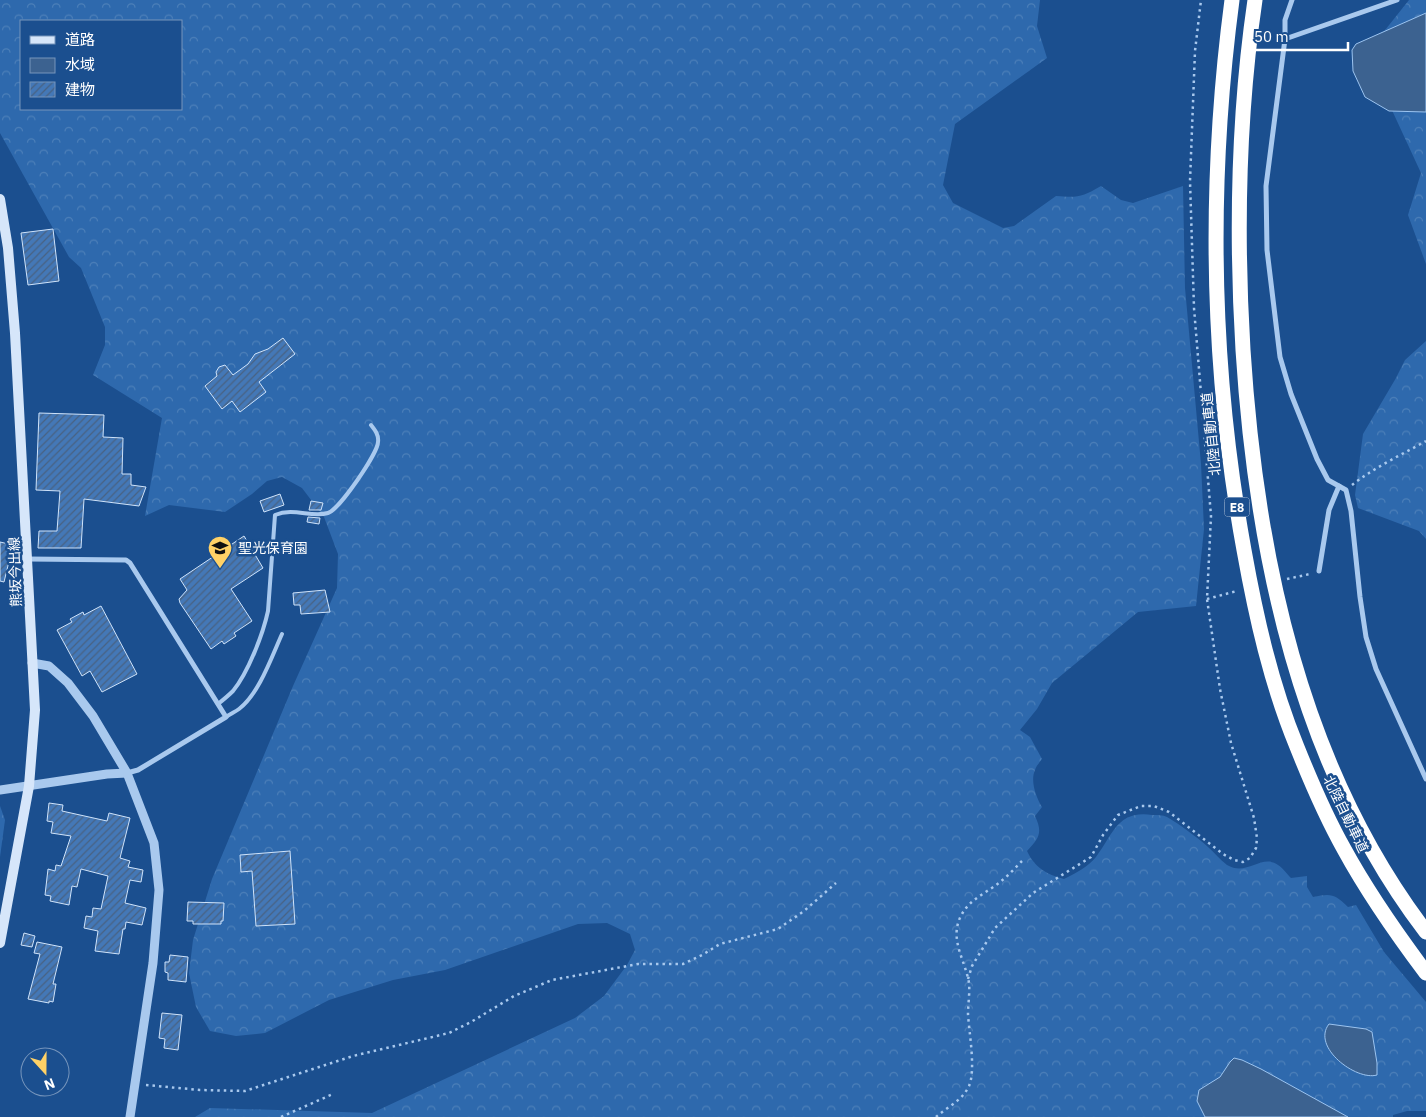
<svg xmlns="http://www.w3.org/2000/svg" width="1426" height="1117" font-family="'IBM Plex Sans','Noto Sans JP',sans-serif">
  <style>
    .forest { fill: url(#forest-crowns); fill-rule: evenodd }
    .water { fill: #3c6290; stroke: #9cc4f0 }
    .building { fill: url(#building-hatch); stroke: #cfe3fa }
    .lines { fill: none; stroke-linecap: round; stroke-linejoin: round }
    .path { stroke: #a9c9ee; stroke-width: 2.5; stroke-dasharray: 2.5 4; stroke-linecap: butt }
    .service { stroke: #a9c9ee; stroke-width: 4 }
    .minor { stroke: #a9c9ee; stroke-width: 5 }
    .tertiary { stroke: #a9c9ee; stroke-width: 9 }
    .secondary { stroke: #d6e6fa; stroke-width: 10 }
    .motorway { stroke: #fff; stroke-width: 15 }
    .labels { text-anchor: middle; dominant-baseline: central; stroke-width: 5; stroke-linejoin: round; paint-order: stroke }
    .shield { fill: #1b4f8f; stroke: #bbcadd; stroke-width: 1 }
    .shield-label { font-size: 12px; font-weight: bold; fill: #fff }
    .street-label { font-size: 14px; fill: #fff; stroke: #1b4f8f }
    .poi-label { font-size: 14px; fill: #fff; stroke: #1b4f8f; text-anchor: start }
  </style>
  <defs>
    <pattern id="forest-crowns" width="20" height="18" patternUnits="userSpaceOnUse" patternTransform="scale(1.25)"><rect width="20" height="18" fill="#2e69ad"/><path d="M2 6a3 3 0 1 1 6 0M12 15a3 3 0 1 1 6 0" fill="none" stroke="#4d80b9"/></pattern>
    <pattern id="building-hatch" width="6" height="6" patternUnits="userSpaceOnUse" patternTransform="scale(1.25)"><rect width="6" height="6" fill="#4478b7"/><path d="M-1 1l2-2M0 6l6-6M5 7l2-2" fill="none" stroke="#486282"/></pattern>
  </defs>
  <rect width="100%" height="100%" fill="#1b4f8f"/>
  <g class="forest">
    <path d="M 0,0 L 1040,0 L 1037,26 L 1047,58 L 955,124 L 943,185 L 953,203 L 1003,228 L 1014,226 L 1056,196 C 1078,198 1082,197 1101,186 L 1121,200 L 1133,203 L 1183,186 L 1185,288 L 1201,464 L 1204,529 L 1196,606 L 1138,612 L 1052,683 L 1037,709 L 1020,730 L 1030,737 L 1042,759 C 1040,762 1036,766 1035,770 C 1030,781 1036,797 1042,807 L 1035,816 C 1043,833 1039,838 1027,851 C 1035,868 1046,874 1064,879 C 1076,873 1088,867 1096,857 C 1113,835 1117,810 1152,815 C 1157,815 1163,815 1167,817 C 1178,823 1198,838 1208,847 C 1214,852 1220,860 1227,865 C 1247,877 1262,853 1278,865 C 1283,868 1287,874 1291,878 L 1307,876 L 1307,887 L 1313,897 C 1331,893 1335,894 1348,907 L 1356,905 L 1384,952 L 1426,1002 L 1426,1111 L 1407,1111 L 1393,1115 L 1393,1117 L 195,1117 L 210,1108 L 372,1113 L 575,1018 L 604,996 L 627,965 L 635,950 L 630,934 L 607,923 L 578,924 L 445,970 L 393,980 L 329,1000 L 265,1033 L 236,1036 L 210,1031 L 196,1007 L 189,973 L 193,940 L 212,879 L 293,686 L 337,588 L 338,554 L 324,517 L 302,488 L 282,477 L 267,481 L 252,494 L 225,512 L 169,505 L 145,516 L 162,418 L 93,375 L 105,345 L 105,327 L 81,268 L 69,257 L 0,133 ZM 21,21 L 181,21 L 181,109 L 21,109 Z"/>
    <path d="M 1409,0 L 1426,0 L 1426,264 L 1408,215 L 1421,173 L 1366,54 Z"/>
    <path d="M 1426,341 L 1426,539 L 1419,531 L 1358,508 L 1355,495 L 1363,434 L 1396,378 L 1405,360 Z"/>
    <path d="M 0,806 L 5,820 L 0,857 Z"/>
  </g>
  <g class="water">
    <path d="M 1426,13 L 1426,112 L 1389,111 L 1365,97 L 1353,71 L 1352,50 L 1356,44 Z"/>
    <path d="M 1329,1024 L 1366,1029 L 1372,1032 L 1377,1063 L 1377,1075 C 1356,1081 1311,1047 1329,1024 Z"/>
    <path d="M 1234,1058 L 1242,1060 L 1261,1069 L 1348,1117 L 1205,1117 L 1197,1101 L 1199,1090 L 1220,1077 L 1230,1062 Z"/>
  </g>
  <g class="building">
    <path d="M 53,229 L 59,281 L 28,285 L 21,233 Z"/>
    <path d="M 283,338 L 295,354 L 259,382 L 266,392 L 240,412 L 232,401 L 222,409 L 205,386 L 217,376 L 216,372 L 219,367 L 225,365 L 233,375 L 248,364 L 255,354 L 268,349 Z"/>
    <path d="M 39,413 L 104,415 L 103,437 L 123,438 L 122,474 L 131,474 L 131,485 L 146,487 L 139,506 L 84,499 L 81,548 L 38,548 L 39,531 L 57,531 L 60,491 L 36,490 Z"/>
    <path d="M 280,494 L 284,505 L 264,512 L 260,501 Z"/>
    <path d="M 311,501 L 323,503 L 321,510 L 309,510 Z"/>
    <path d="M 308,517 L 320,518 L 319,524 L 307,522 Z"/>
    <path d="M 244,536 L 263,568 L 231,589 L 252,621 L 234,633 L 236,636 L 224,644 L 222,641 L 211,649 L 180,603 L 179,599 L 187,590 L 180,579 Z"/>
    <path d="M 0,542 L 13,545 L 4,582 L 0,581 Z"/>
    <path d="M 325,590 L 330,612 L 301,614 L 300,605 L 294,605 L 293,593 Z"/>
    <path d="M 101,606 L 137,674 L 102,692 L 90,671 L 82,676 L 57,630 L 72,622 L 70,619 L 83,612 L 84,615 Z"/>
    <path d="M 49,803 L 63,805 L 62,811 L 107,821 L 109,813 L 130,818 L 120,858 L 130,861 L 128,867 L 143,870 L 141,882 L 130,880 L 125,903 L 146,908 L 142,925 L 126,922 L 125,929 L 123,929 L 119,954 L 95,951 L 98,931 L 84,928 L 86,916 L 92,917 L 93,908 L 101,909 L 108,876 L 81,869 L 77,887 L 72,886 L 69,905 L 50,901 L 51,896 L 45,895 L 48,869 L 55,871 L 56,865 L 61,866 L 71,836 L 51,833 L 53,822 L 47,821 Z"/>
    <path d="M 290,851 L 295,924 L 256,926 L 252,871 L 241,872 L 240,855 Z"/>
    <path d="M 188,902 L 224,903 L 223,921 L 221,921 L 221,924 L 193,924 L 193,921 L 187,921 Z"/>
    <path d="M 24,933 L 35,936 L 32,947 L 21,945 Z"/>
    <path d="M 37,942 L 62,947 L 53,984 L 56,984 L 53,1002 L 49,1001 L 49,1003 L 28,999 L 40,954 L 34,953 Z"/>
    <path d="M 170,955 L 188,957 L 186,982 L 168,980 L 168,973 L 165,972 L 165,962 L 169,962 Z"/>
    <path d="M 162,1013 L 182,1015 L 178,1050 L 164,1048 L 165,1039 L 159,1038 Z"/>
  </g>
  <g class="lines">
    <g class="path">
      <path d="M 1352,485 C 1375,467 1401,455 1426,441"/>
      <path d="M 1287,579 L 1310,574"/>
      <path d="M 1207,599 L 1237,591"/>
      <path d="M 968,979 L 972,966 L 995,928 L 1033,893 L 1091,857 L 1103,835 L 1118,815 L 1141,806 L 1154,806 L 1169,812 L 1223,854 L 1234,860 L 1243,862 L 1250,858 L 1256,848 L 1257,838 L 1254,818 L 1231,743 L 1220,689 L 1207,599 L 1211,516 L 1194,308 L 1190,181 L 1195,51 L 1201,0"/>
      <path d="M 146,1085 L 200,1090 L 245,1091 L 353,1056 L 449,1033 L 471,1022 L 514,996 L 552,980 L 638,964 L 683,964 L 702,955 L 720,944 L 778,929 L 804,911 L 836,883"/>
      <path d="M 281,1117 L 333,1094"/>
      <path d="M 936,1117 C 947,1107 962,1101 969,1086 C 976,1070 969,1032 968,1014 C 968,1004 970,993 969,983 C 965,959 948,938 962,914 C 970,899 988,892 1000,882 C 1008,876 1015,868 1022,861"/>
    </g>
    <g class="service">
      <path d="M 218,704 C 223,700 228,696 233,691 C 248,673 263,634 268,611 L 275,515 C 294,507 311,518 328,513 C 339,510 378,453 378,442 C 379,435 375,430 371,425"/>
      <path d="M 226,717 C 230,714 235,712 239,709 C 259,694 272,656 282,634"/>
    </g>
    <g class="minor">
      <path d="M 1292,0 L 1285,20 L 1285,39 L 1266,186 L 1267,250 L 1280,357 L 1291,394 L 1317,459 L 1328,480 L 1346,490 L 1351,511 L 1360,597 L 1366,637 L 1376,669 L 1426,779"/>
      <path d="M 1285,39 L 1397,0"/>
      <path d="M 28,559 L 126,560 L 130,563 L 226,717 L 138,770 L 127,773"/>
      <path d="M 1319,571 L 1329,510 L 1339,486"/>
    </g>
    <g class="tertiary">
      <path d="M 32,663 L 49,666 L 68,683 L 93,716 L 127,773 L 154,843 L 159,890 L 153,963 L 130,1117"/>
      <path d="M 0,790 L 107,774 L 127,773"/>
    </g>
    <path class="secondary" d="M 0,199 L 8,248 L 15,333 L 35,710 L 29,786 L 0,943"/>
    <g class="motorway">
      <path d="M 1232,0 C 1208,182 1211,369 1244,550 C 1256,617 1271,684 1297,747 C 1311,782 1326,817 1344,849 C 1368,893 1396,933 1426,973"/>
      <path d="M 1255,0 C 1238,116 1236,234 1243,350 C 1256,554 1300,767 1426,932"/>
    </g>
  </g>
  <defs>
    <symbol id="school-pin" viewBox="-11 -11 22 30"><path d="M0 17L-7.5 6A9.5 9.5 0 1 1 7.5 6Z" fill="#ffd166" stroke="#1b4f8f"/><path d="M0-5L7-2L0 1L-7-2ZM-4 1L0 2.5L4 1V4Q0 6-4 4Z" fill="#111"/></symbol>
  </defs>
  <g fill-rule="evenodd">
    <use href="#school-pin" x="206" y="534" width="28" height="38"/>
  </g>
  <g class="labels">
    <rect class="shield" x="1224.5" y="497.5" width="25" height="19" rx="4"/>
    <g class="shield-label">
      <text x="1237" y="507">E8</text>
    </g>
    <g class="street-label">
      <text transform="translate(1211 434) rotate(-96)">北陸自動車道</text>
      <text transform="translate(15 572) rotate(-92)">熊坂今出線</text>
      <text transform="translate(1346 814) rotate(64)">北陸自動車道</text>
    </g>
    <g class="poi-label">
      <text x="238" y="548">聖光保育園</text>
    </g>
  </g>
  <rect x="20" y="20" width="162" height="90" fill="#1b4f8f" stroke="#7695bc"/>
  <rect x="30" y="36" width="25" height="8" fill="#d6e6fa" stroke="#7695bc"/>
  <text x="65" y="45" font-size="15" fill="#ffffff">道路</text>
  <rect x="30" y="58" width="25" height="15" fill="#3c6290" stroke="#7695bc"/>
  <text x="65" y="70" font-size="15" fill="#ffffff">水域</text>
  <rect x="30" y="82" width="25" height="15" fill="url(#building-hatch)" stroke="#7695bc"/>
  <text x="65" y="95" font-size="15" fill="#ffffff">建物</text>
  <g transform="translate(45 1072) rotate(159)"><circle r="24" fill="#1b4f8f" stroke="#7695bc"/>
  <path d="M0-4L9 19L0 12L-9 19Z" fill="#ffd166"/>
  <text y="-8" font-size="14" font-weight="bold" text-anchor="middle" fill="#ffffff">N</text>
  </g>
  <path d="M1246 42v8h102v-8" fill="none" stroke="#ffffff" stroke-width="2.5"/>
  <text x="1254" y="42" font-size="15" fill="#ffffff" stroke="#1b4f8f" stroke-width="4" paint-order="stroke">50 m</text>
</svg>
